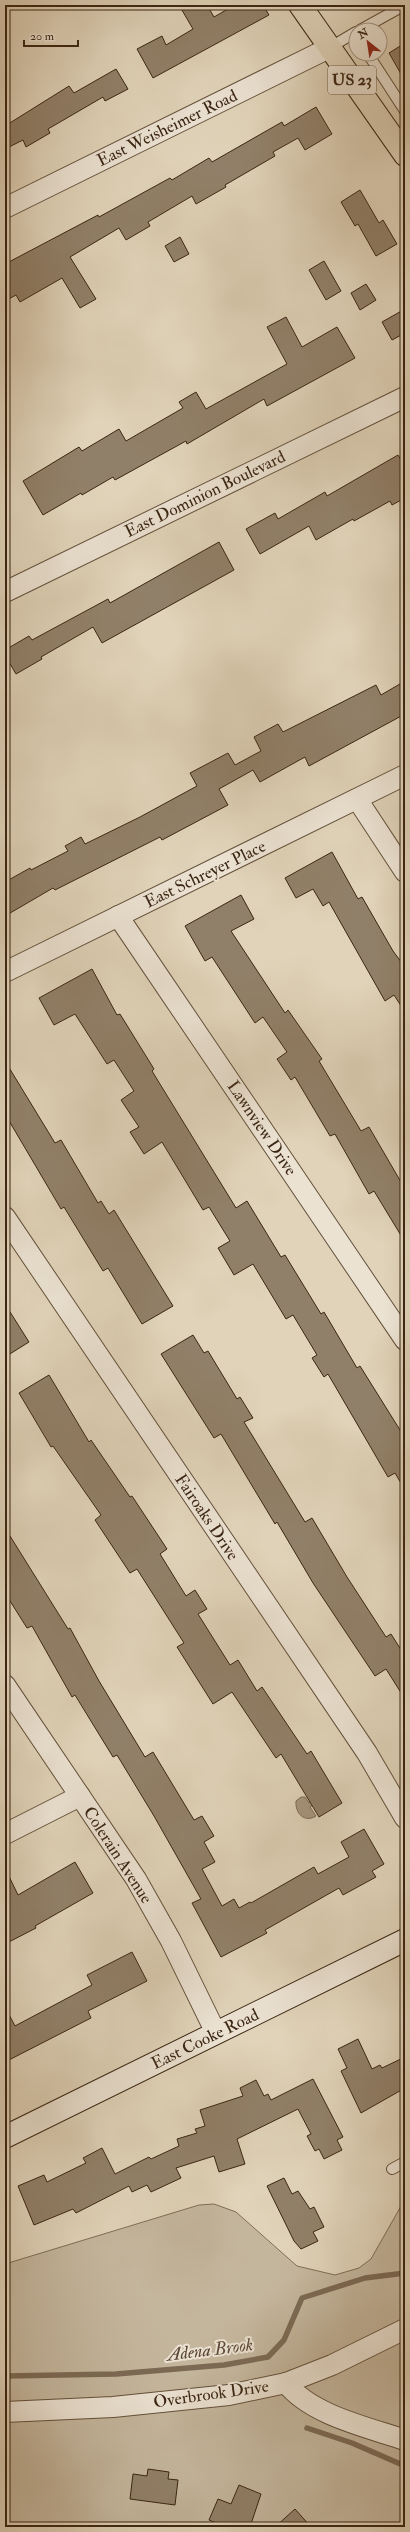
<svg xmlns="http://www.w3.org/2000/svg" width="410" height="2532" font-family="'IM FELL Double Pica',serif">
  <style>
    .green { fill: #c4b69d; stroke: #806e58 }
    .water { fill: #a89881; stroke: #7c6a55 }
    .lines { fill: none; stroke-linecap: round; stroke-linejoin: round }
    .stream { stroke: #7c6a55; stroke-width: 5.5 }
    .building { fill: #918069; stroke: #3b2613 }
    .lane-casing { stroke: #64513c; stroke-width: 12 }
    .street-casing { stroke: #64513c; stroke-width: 22 }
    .secondary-casing { stroke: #3b2613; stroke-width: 24 }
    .primary-casing { stroke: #3b2613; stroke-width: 24 }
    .lane { stroke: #ebe2d2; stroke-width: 10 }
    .street { stroke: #ebe2d2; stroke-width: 20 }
    .secondary { stroke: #ebe2d2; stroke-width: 22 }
    .primary { stroke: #e0d3b9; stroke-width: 22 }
    .labels { text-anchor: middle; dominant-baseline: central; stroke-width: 4; stroke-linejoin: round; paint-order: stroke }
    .shield { fill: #ebe2d2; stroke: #705e4c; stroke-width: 1 }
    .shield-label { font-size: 16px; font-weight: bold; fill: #3b2613 }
    .street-label { font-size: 17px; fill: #3b2613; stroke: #ebe2d2 }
    .water-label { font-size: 18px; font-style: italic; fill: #5c4834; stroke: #ebe2d2 }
  </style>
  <rect width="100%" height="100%" fill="#e0d3b9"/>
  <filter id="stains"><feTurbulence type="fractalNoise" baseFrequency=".005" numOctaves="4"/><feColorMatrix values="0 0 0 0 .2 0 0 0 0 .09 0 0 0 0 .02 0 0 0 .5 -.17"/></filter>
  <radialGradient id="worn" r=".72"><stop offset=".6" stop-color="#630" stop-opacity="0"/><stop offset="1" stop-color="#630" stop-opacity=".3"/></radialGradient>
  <path class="green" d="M 405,2199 L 405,2527 L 5,2527 L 5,2264 L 199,2205 L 214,2204 L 236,2212 L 297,2266 L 335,2275 L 359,2268 L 371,2259 Z"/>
  <path class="water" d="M 301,1797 L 305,1797 L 309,1803 L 312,1800 L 315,1804 L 310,1807 L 316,1816 C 305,1823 295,1814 296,1801 Z"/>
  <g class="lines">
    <g class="stream">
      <path d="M 5,2376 L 116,2374 L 224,2365 L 268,2357 L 284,2340 L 302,2298 L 365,2278 L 405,2273"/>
      <path d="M 307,2428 L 352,2443 L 405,2466"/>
    </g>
  </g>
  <g class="building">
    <path d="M 179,5 L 207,5 L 214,17 L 235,5 L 263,5 L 269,15 L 153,78 L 137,49 L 162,36 L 166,45 L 193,29 Z"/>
    <path d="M 405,43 L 405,81 L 389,53 Z"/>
    <path d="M 116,69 L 128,89 L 105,101 L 103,97 L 48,129 L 50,133 L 26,147 L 23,140 L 5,149 L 5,126 L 69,86 L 74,93 Z"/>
    <path d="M 316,107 L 332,134 L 305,150 L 298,138 L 273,152 L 275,156 L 225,185 L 226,187 L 196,204 L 192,196 L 148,222 L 150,226 L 126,240 L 119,228 L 70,257 L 96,299 L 80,308 L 62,278 L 20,302 L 16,295 L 5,301 L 5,264 L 98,215 L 99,217 L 170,178 L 172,180 L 209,158 L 212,162 L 282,122 L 284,126 Z"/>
    <path d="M 360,190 L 379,223 L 383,220 L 397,244 L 376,256 L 358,224 L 355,226 L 341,202 Z"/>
    <path d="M 180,237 L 189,254 L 174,262 L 165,246 Z"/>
    <path d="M 324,261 L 341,291 L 326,300 L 309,270 Z"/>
    <path d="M 366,284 L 376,300 L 360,310 L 351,293 Z"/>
    <path d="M 405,309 L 405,333 L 392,340 L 382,322 Z"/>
    <path d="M 286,317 L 302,347 L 337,327 L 355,358 L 267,406 L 264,399 L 187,444 L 186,441 L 115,480 L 113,477 L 82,495 L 81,493 L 43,515 L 23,481 L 79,447 L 82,451 L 119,429 L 126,441 L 183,408 L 179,402 L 196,392 L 206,409 L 287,364 L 267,327 Z"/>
    <path d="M 398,455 L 405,466 L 405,498 L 392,505 L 390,501 L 354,521 L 353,519 L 316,540 L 309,526 L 260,554 L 246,529 L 275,513 L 278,519 L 325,492 L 327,496 Z"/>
    <path d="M 219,542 L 234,570 L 102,643 L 93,627 L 41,657 L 42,659 L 16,674 L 5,655 L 5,650 L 29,636 L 32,640 L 108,599 L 110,603 Z"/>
    <path d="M 405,681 L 405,714 L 309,766 L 305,757 L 260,782 L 253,770 L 219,789 L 228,805 L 162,840 L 160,837 L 55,890 L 53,888 L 5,916 L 5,882 L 30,868 L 31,870 L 68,851 L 65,846 L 81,837 L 85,844 L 140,817 L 197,786 L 190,773 L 228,753 L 235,765 L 261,751 L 254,737 L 278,724 L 283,732 L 376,685 L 381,695 Z"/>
    <path d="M 332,852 L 358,899 L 362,897 L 393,951 L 405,967 L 405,1012 L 394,995 L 385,1001 L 329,902 L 323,906 L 313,889 L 296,898 L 285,878 Z"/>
    <path d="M 241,895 L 254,919 L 231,931 L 285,1013 L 288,1010 L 322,1059 L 319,1061 L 361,1131 L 369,1127 L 405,1189 L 405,1242 L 374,1191 L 369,1194 L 335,1134 L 330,1136 L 295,1077 L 291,1080 L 277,1059 L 287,1052 L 263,1017 L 255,1023 L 212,957 L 205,961 L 185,926 Z"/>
    <path d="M 92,969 L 117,1015 L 120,1014 L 154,1069 L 152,1071 L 236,1208 L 247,1201 L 281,1257 L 285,1255 L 321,1314 L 324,1312 L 357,1368 L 360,1366 L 405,1438 L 405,1490 L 395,1473 L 388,1477 L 328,1374 L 324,1377 L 312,1358 L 317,1355 L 293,1315 L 286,1319 L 253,1264 L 234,1275 L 218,1248 L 230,1241 L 209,1207 L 203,1210 L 162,1142 L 144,1154 L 130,1132 L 139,1127 L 121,1100 L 134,1091 L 114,1060 L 107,1064 L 75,1014 L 54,1025 L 39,998 Z"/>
    <path d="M 5,1061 L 55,1143 L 61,1140 L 98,1203 L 101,1201 L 109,1214 L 114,1210 L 173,1306 L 142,1324 L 108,1268 L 103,1271 L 64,1207 L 61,1209 L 5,1114 Z"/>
    <path d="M 5,1304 L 29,1342 L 5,1357 Z"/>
    <path d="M 193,1335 L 204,1353 L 208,1351 L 237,1399 L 240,1397 L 253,1418 L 244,1422 L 305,1522 L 312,1518 L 347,1577 L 386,1637 L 391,1634 L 405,1656 L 405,1699 L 386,1669 L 375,1676 L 313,1583 L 277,1522 L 275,1524 L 221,1434 L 214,1438 L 161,1354 Z"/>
    <path d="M 49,1375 L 89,1442 L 91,1440 L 130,1497 L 132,1496 L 167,1549 L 160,1554 L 186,1596 L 195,1590 L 207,1609 L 198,1614 L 230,1665 L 238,1660 L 257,1691 L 262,1687 L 307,1754 L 311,1751 L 342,1803 L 319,1817 L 281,1754 L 276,1758 L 232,1692 L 213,1704 L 177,1647 L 184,1643 L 137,1569 L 130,1573 L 95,1520 L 101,1515 L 53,1446 L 51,1447 L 19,1393 Z"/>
    <path d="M 5,1528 L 68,1629 L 70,1628 L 99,1681 L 145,1757 L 153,1752 L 194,1820 L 202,1816 L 214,1836 L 204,1842 L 215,1862 L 202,1869 L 222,1906 L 234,1899 L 239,1908 L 250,1902 L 251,1903 L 314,1867 L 318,1874 L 349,1857 L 341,1842 L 364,1829 L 384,1864 L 372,1871 L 376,1877 L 343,1895 L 339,1888 L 265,1930 L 267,1933 L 221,1957 L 192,1903 L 201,1899 L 154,1816 L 117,1755 L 113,1757 L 75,1695 L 72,1697 L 32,1626 L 27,1628 L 5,1593 Z"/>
    <path d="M 75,1862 L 93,1893 L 35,1926 L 36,1928 L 5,1944 L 5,1868 L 18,1895 Z"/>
    <path d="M 132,1952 L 147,1981 L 88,2011 L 91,2018 L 5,2062 L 5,2007 L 15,2026 L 92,1985 L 87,1975 Z"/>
    <path d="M 358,2039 L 372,2069 L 380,2065 L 382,2068 L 405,2057 L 405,2088 L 361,2113 L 341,2071 L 347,2068 L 338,2049 Z"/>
    <path d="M 313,2079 L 343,2137 L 337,2140 L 342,2150 L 324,2159 L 319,2149 L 315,2151 L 307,2136 L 311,2134 L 298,2109 L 237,2139 L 245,2164 L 219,2172 L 214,2156 L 176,2168 L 181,2178 L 151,2192 L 147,2185 L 132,2192 L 129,2186 L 76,2213 L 73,2209 L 34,2225 L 18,2186 L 44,2175 L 47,2182 L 86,2163 L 83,2158 L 102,2148 L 115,2174 L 149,2157 L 151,2159 L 179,2146 L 177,2139 L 197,2133 L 195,2129 L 205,2126 L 200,2110 L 243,2096 L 240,2088 L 256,2080 L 264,2096 L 268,2094 L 271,2100 Z"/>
    <path d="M 284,2178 L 292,2194 L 298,2191 L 310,2209 L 314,2207 L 324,2227 L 313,2232 L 318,2241 L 301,2249 L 294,2241 L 267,2186 Z"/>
    <path d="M 148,2469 L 169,2472 L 168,2479 L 178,2480 L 175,2505 L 130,2499 L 133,2474 L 147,2476 Z"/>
    <path d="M 239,2485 L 261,2494 L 250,2527 L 225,2527 L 209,2520 L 218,2499 L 231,2504 Z"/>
    <path d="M 295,2509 L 311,2527 L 275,2527 Z"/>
  </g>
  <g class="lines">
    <defs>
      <g id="lane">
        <path d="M 360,30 L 405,5"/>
        <path d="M 329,48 L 356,32"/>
        <path d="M 368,54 L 405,111"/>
        <path d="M 392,2169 L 405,2162"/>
      </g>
      <g id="street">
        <path d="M 5,208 L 329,48"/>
        <path d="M 5,592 L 405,397"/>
        <path d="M 357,799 L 405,872"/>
        <path d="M 118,916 L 405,1340"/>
        <path d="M 5,972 L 405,775"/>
        <path d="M 5,1217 L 367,1753 L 405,1818"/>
        <path d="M 5,1685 L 136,1879 L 171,1941 L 216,2033"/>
        <path d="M 5,1834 L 80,1796"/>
        <path d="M 286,2383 C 311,2415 367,2427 405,2440"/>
        <path d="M 5,2412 L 113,2407 L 229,2395 L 286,2383 L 332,2365 L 405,2329"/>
      </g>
      <path id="secondary" d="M 5,2137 L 405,1940"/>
      <path id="primary" d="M 300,5 L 405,155"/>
    </defs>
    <use href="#lane" class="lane-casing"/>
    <use href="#street" class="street-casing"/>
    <use href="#secondary" class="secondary-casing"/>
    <use href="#primary" class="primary-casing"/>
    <use href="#lane" class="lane"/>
    <use href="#street" class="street"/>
    <use href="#secondary" class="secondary"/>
    <use href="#primary" class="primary"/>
  </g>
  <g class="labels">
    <rect class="shield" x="328" y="66" width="48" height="28" rx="3"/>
    <g class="shield-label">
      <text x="352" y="80">US 23</text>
    </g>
    <g class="street-label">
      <text transform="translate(167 128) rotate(-26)">East Weisheimer Road</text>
      <text transform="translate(205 494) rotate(-26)">East Dominion Boulevard</text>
      <text transform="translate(205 874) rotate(-26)">East Schreyer Place</text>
      <text transform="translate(262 1128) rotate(56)">Lawnview Drive</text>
      <text transform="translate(207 1517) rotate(56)">Fairoaks Drive</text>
      <text transform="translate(118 1855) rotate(57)">Colerain Avenue</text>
      <text transform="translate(205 2039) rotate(-26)">East Cooke Road</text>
      <text transform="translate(211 2394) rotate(-8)">Overbrook Drive</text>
    </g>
    <g class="water-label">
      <text transform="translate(210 2350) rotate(-7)">Adena Brook</text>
    </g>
  </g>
  <rect width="410" height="2532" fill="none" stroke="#e0d3b9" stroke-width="20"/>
  <rect x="6" y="6" width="398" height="2520" fill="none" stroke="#3b2613" stroke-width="2"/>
  <rect x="10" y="10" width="390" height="2512" fill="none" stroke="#3b2613"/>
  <g transform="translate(368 42) rotate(330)"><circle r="19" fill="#ebe2d2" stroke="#a59786"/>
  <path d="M0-3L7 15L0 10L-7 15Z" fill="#8f2418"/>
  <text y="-6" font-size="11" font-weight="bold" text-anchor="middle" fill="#3b2613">N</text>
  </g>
  <path d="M24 40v6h54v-6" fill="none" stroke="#3b2613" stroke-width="2"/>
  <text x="30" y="40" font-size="12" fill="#3b2613" stroke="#ebe2d2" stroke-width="3" paint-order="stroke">20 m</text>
  <rect width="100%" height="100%" filter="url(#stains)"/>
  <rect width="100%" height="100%" fill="url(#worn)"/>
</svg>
